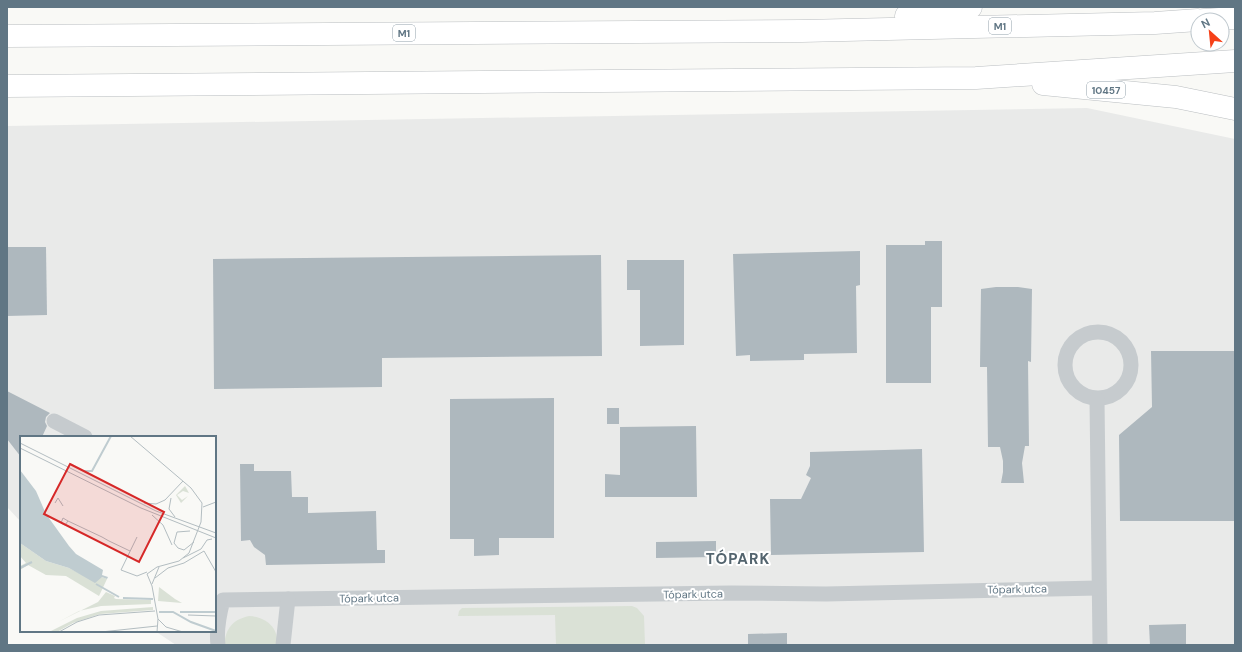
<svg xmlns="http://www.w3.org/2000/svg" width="1242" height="652" font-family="'DM Sans',sans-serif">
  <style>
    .built { fill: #e9eae9 }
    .green { fill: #dae1d6 }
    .building { fill: #aeb8be }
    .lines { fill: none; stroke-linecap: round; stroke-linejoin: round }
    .highway-casing { stroke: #babec1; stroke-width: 23 }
    .street { stroke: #c6cbce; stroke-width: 15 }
    .highway { stroke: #fff; stroke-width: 22 }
    .labels { text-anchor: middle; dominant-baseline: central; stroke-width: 4; stroke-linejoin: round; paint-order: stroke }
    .shield { fill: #fff; stroke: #909fa9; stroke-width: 1 }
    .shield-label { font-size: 10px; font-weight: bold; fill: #607684 }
    .street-label { font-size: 11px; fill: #607684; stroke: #fff }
    .district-label { font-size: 15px; font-weight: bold; letter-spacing: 1px; fill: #53646e; stroke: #fff }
    .inset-river { fill: none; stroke: #bfccd0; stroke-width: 2 }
    .inset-road { fill: none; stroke: #b3bdc1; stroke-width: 1 }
    .view { fill: #d62828; fill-opacity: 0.15; stroke: #d62828; stroke-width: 2 }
    .inset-edge { fill: none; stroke: #607684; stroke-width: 2 }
  </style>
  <rect width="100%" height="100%" fill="#f9f9f6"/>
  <path class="built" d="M 1087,108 L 1235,139 L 1235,645 L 176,645 L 155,631 L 215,631 L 215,437 L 21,437 L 21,522 L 7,507 L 7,126 Z"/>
  <g class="green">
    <path d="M 632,606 L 637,608 L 644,616 L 645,645 L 556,645 L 555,615 L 458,616 L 459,611 L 462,608 Z"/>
    <path d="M 249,616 C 265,617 279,627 277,645 L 224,645 C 226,628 232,620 249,616 Z"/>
  </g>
  <g class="building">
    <path d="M 925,241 L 942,241 L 942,307 L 931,307 L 931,383 L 886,383 L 886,245 L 925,245 Z"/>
    <path d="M 7,247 L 46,247 L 47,315 L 7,316 Z"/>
    <path d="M 860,251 L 860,285 L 856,286 L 857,353 L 804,354 L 804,360 L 750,361 L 750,355 L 736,356 L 733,254 Z"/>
    <path d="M 601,255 L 602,356 L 382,358 L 382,387 L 214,389 L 213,259 Z"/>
    <path d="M 627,260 L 684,260 L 684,345 L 640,346 L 640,290 L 627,290 Z"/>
    <path d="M 996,287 L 1018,287 L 1032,289 L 1031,362 L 1028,361 L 1029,446 L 1025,446 L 1022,463 L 1024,483 L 1001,483 L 1003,472 L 1003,461 L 1000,447 L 988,447 L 987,367 L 980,367 L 981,289 Z"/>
    <path d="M 1151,351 L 1235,351 L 1235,521 L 1120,521 L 1119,435 L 1152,407 Z"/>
    <path d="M 7,391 L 50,413 L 46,417 L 45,422 L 47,426 L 42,437 L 21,437 L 21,457 L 7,439 Z"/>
    <path d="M 554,398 L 554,538 L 499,538 L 499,555 L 474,556 L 474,539 L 450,539 L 450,399 Z"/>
    <rect x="607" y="408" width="12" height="16"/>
    <path d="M 696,426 L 697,497 L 605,497 L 605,474 L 620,475 L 620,427 Z"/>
    <path d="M 922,449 L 924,552 L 771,555 L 770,499 L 801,499 L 811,478 L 806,475 L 810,466 L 810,452 Z"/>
    <path d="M 240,464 L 254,464 L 254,471 L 291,471 L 292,497 L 308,497 L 308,513 L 376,511 L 377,550 L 385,550 L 385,563 L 266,565 L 265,555 L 254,547 L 250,540 L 241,541 Z"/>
    <path d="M 716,541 L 716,557 L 656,558 L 656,542 Z"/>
    <path d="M 1186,624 L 1186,645 L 1150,645 L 1149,625 Z"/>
    <path d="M 787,633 L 787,645 L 748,645 L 748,634 Z"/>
  </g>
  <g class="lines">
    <defs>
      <g id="highway">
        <path d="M 906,16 L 971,7"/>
        <path d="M 1204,20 L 1235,18"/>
        <path d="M 7,36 L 802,31 L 1155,23 L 1198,20"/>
        <path d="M 1043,84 L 1176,97 L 1235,109"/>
        <path d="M 7,86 L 976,78 L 1235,61"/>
      </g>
    </defs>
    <use href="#highway" class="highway-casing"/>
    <g class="street">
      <circle cx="1098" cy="365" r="33"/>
      <path d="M 1097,399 L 1100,645"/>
      <path d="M 54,421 L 85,437"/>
      <path d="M 218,645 C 216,630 219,615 223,600 L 731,593 L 826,594 L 1098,588"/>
      <path d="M 283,645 L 288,599"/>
    </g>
    <use href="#highway" class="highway"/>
  </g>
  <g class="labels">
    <g class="shield">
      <rect x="989" y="18" width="22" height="16" rx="3"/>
      <rect x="393" y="25" width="22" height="16" rx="3"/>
      <rect x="1087" y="82" width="38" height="16" rx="3"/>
    </g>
    <g class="shield-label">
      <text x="1000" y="26">M1</text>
      <text x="404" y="33">M1</text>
      <text x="1106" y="90">10457</text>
    </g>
    <g class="street-label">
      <text transform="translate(1017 589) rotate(-1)">Tópark utca</text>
      <text transform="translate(693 594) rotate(-1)">Tópark utca</text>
      <text transform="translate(369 598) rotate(-1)">Tópark utca</text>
    </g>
    <g class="district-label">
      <text x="738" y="559">TÓPARK</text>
    </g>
  </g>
  <g transform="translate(20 436)">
    <rect width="196" height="196" fill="#f9f9f6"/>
    <path d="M 165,50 L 169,57 L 163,55 L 157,59 L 162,64 L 168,60 L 161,67 L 156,59 ZM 0,107 L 26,125 L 49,132 L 72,144 L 82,141 L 87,143 L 79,160 L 46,140 L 26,139 L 8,129 L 0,134 L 0,130 L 6,127 L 0,120 ZM 139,151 L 155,163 L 162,167 L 138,165 ZM 86,156 L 95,160 L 94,162 L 96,163 L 131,164 L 131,168 L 81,170 L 59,175 L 38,186 L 78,166 ZM 133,171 L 133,174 L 80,178 L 53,187 L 37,196 L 29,196 L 57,182 L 81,175 Z" fill="#dae1d6"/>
    <path d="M 0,34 L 16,55 L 26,78 L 49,110 L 56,118 L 83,134 L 82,139 L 88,141 L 87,143 L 82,141 L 75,147 L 49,132 L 26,125 L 0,107 Z" fill="#bfccd0"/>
    <path class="inset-river" d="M 64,35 L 72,35 L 91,0M 0,132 L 12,126M 76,148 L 99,161M 103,162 L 133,163M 139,176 L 153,176 L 171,186 L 196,195M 160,176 L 196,176"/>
    <path class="inset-road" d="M 110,0 L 171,52 L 182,67 L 181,86 L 169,117 L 159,125 L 137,131 L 127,138 L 132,150 L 138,183 L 146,191 L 163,196M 0,7 L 136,75 L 196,97M 0,12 L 121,72 L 196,102M 151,62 L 149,73 L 155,81M 35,67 L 38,62 L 43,70M 124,67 L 136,68 L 145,64 L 163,45M 183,71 L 196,66M 132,79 L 143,89 L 152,109M 48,85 L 45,89 L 41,87 L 43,82 L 48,85 L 82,101 L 89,105 L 110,115M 170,95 L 157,96 L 154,107 L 158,112 L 164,114 L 174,106M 117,101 L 101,134 L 117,140 L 127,136M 163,122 L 181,113 L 187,104 L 192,103M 135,142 L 148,132 L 164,127 L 184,115 L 196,136M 132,148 L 139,131M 168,179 L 196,180M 39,196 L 57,186 L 79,179 L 135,175M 81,196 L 137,190M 137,196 L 138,183"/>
    <path class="view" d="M 50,28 L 144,76 L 119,126 L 24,78 Z"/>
    <rect width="196" height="196" class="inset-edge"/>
  </g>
  <rect width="1242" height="652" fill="none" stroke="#607684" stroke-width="16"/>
  <g transform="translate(1210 32) rotate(333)"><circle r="19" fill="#ffffff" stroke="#bfc8ce"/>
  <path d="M0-3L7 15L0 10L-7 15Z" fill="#f64119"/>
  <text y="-6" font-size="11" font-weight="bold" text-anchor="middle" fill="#607684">N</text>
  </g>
</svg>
